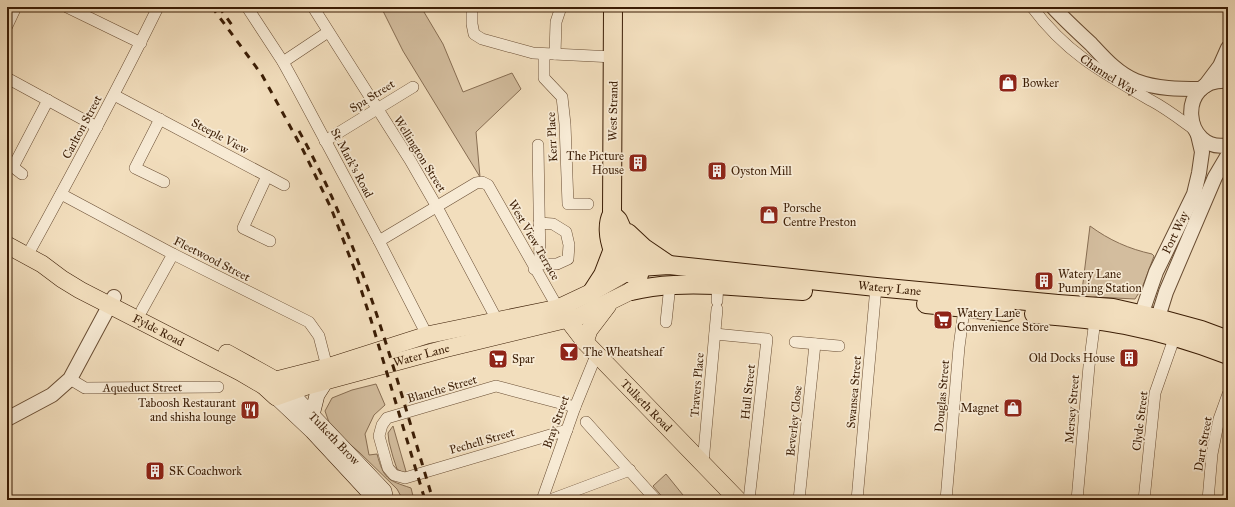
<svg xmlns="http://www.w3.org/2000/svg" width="1235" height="507" font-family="'IM FELL Great Primer',serif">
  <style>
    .green { fill: #d3bd9e; stroke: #876d52 }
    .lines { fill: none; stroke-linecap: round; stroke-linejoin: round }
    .minor-casing { stroke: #694d33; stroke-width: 12 }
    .tertiary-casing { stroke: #694d33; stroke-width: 16 }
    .secondary-casing { stroke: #3b1d05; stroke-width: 16 }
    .primary-casing { stroke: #3b1d05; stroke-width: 18 }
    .trunk-casing { stroke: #3b1d05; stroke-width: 20 }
    .minor { stroke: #f7ead4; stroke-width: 11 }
    .tertiary { stroke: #f7ead4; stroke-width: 14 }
    .secondary { stroke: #f7ead4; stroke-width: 15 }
    .primary { stroke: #f2debd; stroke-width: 17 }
    .trunk { stroke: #f2debd; stroke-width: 18 }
    .rail { stroke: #3b1d05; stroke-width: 3; stroke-dasharray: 7 7; stroke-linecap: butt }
    .labels { text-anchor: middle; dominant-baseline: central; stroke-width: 3.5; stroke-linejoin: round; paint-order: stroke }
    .street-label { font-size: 12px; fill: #3b1d05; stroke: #f7ead4 }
    .poi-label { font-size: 12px; fill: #3b1d05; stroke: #f7ead4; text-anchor: start }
  </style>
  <rect width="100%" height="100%" fill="#f2debd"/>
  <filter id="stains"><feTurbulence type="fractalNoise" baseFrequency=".005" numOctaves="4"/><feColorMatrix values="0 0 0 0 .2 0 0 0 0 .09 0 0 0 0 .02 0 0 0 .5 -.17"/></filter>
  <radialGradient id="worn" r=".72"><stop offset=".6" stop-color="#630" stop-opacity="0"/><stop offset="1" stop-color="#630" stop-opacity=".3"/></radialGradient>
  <g class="green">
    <path d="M 381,7 L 421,7 L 443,44 L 463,92 L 512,73 L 521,89 L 476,132 L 480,177 L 403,51 Z"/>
    <path d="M 1090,226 C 1109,240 1129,249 1152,254 L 1154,256 L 1142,288 L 1135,299 L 1096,297 L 1081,299 Z"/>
    <path d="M 376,384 L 385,405 L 374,415 L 365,434 L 369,455 L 377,454 C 384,479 387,480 411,488 L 414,500 L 403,500 L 397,489 L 359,452 L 331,428 L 325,411 L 332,398 L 352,390 Z"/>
    <path d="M 393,426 L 407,475 L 397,469 L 393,457 L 389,442 L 388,433 Z"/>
    <path d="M 666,474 L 687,500 L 665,500 L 653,486 Z"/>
  </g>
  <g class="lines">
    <defs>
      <g id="minor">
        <path d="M 67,7 L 141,43"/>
        <path d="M 247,7 L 283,62 L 294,82 L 379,241 L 427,335"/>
        <path d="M 313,7 L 410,160 L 437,207 L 497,320"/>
        <path d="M 472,7 L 472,24 L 474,34 L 482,39 L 533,53 L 614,57"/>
        <path id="s1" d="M 1032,7 C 1066,53 1103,73 1152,101 C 1167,109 1181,120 1195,130"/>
        <path d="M 7,26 L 16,7"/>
        <path d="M 544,54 L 544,78 L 562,97 L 565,124 L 568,204 L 588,204"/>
        <path d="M 555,54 L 556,22 L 561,7"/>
        <path d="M 283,62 L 328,32"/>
        <path d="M 7,78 L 97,127"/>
        <path d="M 114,95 L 284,185"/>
        <path d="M 160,119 L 135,168 L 164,182"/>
        <path d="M 325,141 L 413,87"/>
        <path d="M 22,174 L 13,167 L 48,100"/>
        <path d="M 267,176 L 243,228 L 270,241"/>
        <path d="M 61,194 L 173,254 L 309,322 L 319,336 L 327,367"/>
        <path d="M 539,223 L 553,224 L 566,232 L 569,245 L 568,259 L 557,264 L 540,264"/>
        <path d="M 379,241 L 476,183 L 482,182 L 488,185 L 558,308"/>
        <path d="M 27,256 C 72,174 117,91 158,7"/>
        <path d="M 534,269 L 540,264 L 538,145"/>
        <path d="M 717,301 L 718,279"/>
        <path d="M 142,310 L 173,254"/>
        <path d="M 666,322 L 670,285"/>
        <path d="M 715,334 L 767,339 L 749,500"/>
        <path d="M 795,342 L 839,346"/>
        <path id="s2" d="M 70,379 L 85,388 L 218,387"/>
        <path d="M 586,422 L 656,500"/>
        <path d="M 567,430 L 405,478 L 394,475 L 388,468 L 379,436 L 382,425 L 387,418 L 496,386 L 575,407"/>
        <path d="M 703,463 L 717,309"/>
        <path d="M 542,500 L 575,407 L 597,353"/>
        <path d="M 550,500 L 630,470"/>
        <path d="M 799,500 L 815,344"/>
        <path d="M 857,500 L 876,287"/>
        <path d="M 946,500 L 959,347 L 965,302"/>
        <path d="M 1077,500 L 1089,366 L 1095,320"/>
        <path d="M 1144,500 L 1155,393 L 1176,333"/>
        <path d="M 1208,500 L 1212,454 L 1219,419 L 1228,394"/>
      </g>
      <g id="tertiary">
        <path d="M 1053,7 C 1065,20 1078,32 1091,44 C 1104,58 1118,74 1136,81 C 1157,89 1179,89 1201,89"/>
        <path d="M 1228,81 C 1175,77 1183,154 1228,145"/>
        <path d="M 1205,86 L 1220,66 L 1228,48"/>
        <path id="s3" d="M 1138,324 L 1156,272 L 1194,194 L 1199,173 L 1202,152 L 1198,135"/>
        <path d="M 1155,327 L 1166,292 L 1215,177 L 1228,155"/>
        <path d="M 7,419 L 52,395 L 70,379 L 114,297"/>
      </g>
      <g id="secondary">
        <path id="s4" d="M 290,392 L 384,491 L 386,500"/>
        <path d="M 276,397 L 312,431 L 376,500"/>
        <path d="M 312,415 L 317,395 L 326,381"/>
      </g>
      <g id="primary">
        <path id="s5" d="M 7,245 L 42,264 L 62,279 L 80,290 L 240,372 L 264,386 L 276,397 L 307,386 L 444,349 L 568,319 L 580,316 L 631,291"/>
        <path id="s6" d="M 562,312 L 585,342 L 738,500"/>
        <path d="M 585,342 L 589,330 L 608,305"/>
        <path d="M 227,353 L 272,378"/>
        <path d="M 264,386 L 276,380 L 327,367 L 427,335 L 558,308 L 592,292 L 627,272"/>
      </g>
      <g id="trunk">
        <path d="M 613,7 L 612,214 C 602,232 616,272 637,276"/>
        <path d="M 612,214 L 618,220 L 639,267 L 640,271 L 638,278"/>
        <path d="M 628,233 L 644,248 L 669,265"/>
        <path id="s7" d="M 627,272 L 639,267 L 669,265 L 876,287 L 1058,304 L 1113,308 L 1157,318 L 1201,330 L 1228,340"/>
        <path d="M 631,291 C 660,284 688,284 717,285 C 746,287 775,289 803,291"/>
        <path d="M 592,292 L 603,275 L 613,249"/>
        <path d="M 926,304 L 1006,312"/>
        <path d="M 1034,314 C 1064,317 1095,319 1125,325 C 1160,332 1195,342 1228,355"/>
      </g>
    </defs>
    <use href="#minor" class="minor-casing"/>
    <use href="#tertiary" class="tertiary-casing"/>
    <use href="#secondary" class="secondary-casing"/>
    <use href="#primary" class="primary-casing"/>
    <use href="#trunk" class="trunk-casing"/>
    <use href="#minor" class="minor"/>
    <use href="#tertiary" class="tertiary"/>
    <use href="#secondary" class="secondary"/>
    <use href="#primary" class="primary"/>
    <use href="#trunk" class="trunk"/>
    <g class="rail">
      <path d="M 212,7 L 262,75 L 303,150 L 331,208 L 354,268 L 371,320 L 425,500"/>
      <path d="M 219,7 L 232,25"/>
      <path d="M 299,131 C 363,246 395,375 433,500"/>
    </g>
  </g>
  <defs>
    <symbol id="shop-square" viewBox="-11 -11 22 22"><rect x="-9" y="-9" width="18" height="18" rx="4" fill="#8f2418" stroke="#f7ead4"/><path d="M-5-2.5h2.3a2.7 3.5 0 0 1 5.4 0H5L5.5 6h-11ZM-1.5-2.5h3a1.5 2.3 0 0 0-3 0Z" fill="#fff"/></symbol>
    <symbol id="building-square" viewBox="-11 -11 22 22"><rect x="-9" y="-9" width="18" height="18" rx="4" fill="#8f2418" stroke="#f7ead4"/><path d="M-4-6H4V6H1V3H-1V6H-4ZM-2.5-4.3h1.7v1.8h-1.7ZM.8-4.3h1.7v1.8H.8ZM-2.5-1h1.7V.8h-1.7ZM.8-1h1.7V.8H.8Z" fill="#fff"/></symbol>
    <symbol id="supermarket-square" viewBox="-11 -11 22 22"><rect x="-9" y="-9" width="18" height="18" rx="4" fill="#8f2418" stroke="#f7ead4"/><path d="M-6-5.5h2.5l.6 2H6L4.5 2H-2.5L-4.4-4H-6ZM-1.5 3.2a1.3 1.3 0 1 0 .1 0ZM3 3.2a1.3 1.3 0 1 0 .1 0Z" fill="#fff"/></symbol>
    <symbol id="bar-square" viewBox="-11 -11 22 22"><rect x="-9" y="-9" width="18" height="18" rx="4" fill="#8f2418" stroke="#f7ead4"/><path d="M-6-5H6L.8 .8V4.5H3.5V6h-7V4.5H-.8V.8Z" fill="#fff"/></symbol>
    <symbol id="restaurant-square" viewBox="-11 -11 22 22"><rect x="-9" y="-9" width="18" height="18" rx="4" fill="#8f2418" stroke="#f7ead4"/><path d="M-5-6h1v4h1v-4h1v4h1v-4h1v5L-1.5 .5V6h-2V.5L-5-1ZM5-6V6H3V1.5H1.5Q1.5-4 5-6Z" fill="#fff"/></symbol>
  </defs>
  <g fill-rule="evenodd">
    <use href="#shop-square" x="997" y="72" width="22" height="22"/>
    <use href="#building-square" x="627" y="152" width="22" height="22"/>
    <use href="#building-square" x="706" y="160" width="22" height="22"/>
    <use href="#shop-square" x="758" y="204" width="22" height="22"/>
    <use href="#building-square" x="1033" y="270" width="22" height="22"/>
    <use href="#supermarket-square" x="932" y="309" width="22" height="22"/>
    <use href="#bar-square" x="558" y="341" width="22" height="22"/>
    <use href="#building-square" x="1118" y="347" width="22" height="22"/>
    <use href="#supermarket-square" x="487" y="348" width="22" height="22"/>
    <use href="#shop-square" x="1002" y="397" width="22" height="22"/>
    <use href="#restaurant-square" x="239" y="399" width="22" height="22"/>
    <use href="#building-square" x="144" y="460" width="22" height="22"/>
  </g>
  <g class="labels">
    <g class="street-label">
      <text stroke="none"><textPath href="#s1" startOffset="103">Channel Way</textPath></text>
      <text transform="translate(372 96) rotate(-32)">Spa Street</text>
      <text transform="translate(613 111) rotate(-89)">West Strand</text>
      <text transform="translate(82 127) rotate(-62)">Carlton Street</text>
      <text transform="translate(220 136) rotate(28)">Steeple View</text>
      <text transform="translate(552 137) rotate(-93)">Kerr Place</text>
      <text transform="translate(420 154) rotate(58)">Wellington Street</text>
      <text transform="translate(352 163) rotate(62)">St Mark's Road</text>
      <text stroke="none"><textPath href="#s3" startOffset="99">Port Way</textPath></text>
      <text transform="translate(534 240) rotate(60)">West View Terrace</text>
      <text transform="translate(212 259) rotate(27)">Fleetwood Street</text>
      <text stroke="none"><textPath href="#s7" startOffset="265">Watery Lane</textPath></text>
      <text stroke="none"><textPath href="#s5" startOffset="174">Fylde Road</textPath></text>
      <text stroke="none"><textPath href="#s5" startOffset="461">Water Lane</textPath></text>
      <text transform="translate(697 385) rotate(-85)">Travers Place</text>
      <text stroke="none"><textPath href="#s2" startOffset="75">Aqueduct Street</textPath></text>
      <text transform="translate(442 389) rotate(-16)">Blanche Street</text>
      <text transform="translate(748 392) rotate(-84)">Hull Street</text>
      <text transform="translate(854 392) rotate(-85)">Swansea Street</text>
      <text transform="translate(942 396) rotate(-85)">Douglas Street</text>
      <text stroke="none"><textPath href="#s6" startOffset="126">Tulketh Road</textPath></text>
      <text transform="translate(1072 409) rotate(-85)">Mersey Street</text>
      <text transform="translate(794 421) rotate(-84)">Beverley Close</text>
      <text transform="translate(1140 421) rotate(-83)">Clyde Street</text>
      <text transform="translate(556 422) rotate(-70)">Bray Street</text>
      <text stroke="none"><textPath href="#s4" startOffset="64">Tulketh Brow</textPath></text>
      <text transform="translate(482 441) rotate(-16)">Pechell Street</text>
      <text transform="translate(1203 444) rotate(-80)">Dart Street</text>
    </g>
    <g class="poi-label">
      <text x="1022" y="83">Bowker</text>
      <text x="624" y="156" text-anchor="end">The Picture<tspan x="624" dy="14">House</tspan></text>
      <text x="731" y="171">Oyston Mill</text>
      <text x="783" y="208">Porsche<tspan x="783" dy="14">Centre Preston</tspan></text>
      <text x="1058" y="274">Watery Lane<tspan x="1058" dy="14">Pumping Station</tspan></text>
      <text x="957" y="313">Watery Lane<tspan x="957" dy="14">Convenience Store</tspan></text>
      <text x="583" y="352">The Wheatsheaf</text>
      <text x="1115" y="358" text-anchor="end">Old Docks House</text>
      <text x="512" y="359">Spar</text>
      <text x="236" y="403" text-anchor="end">Taboosh Restaurant<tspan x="236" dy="14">and shisha lounge</tspan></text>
      <text x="999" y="408" text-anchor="end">Magnet</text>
      <text x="169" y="471">SK Coachwork</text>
    </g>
  </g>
  <rect width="1235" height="507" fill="none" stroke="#f2debd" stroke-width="24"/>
  <rect x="8" y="8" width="1219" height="491" fill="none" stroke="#3b1d05" stroke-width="2"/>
  <rect x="12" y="12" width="1211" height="483" fill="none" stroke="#3b1d05"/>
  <rect width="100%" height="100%" filter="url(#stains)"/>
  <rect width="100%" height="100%" fill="url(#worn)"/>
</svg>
